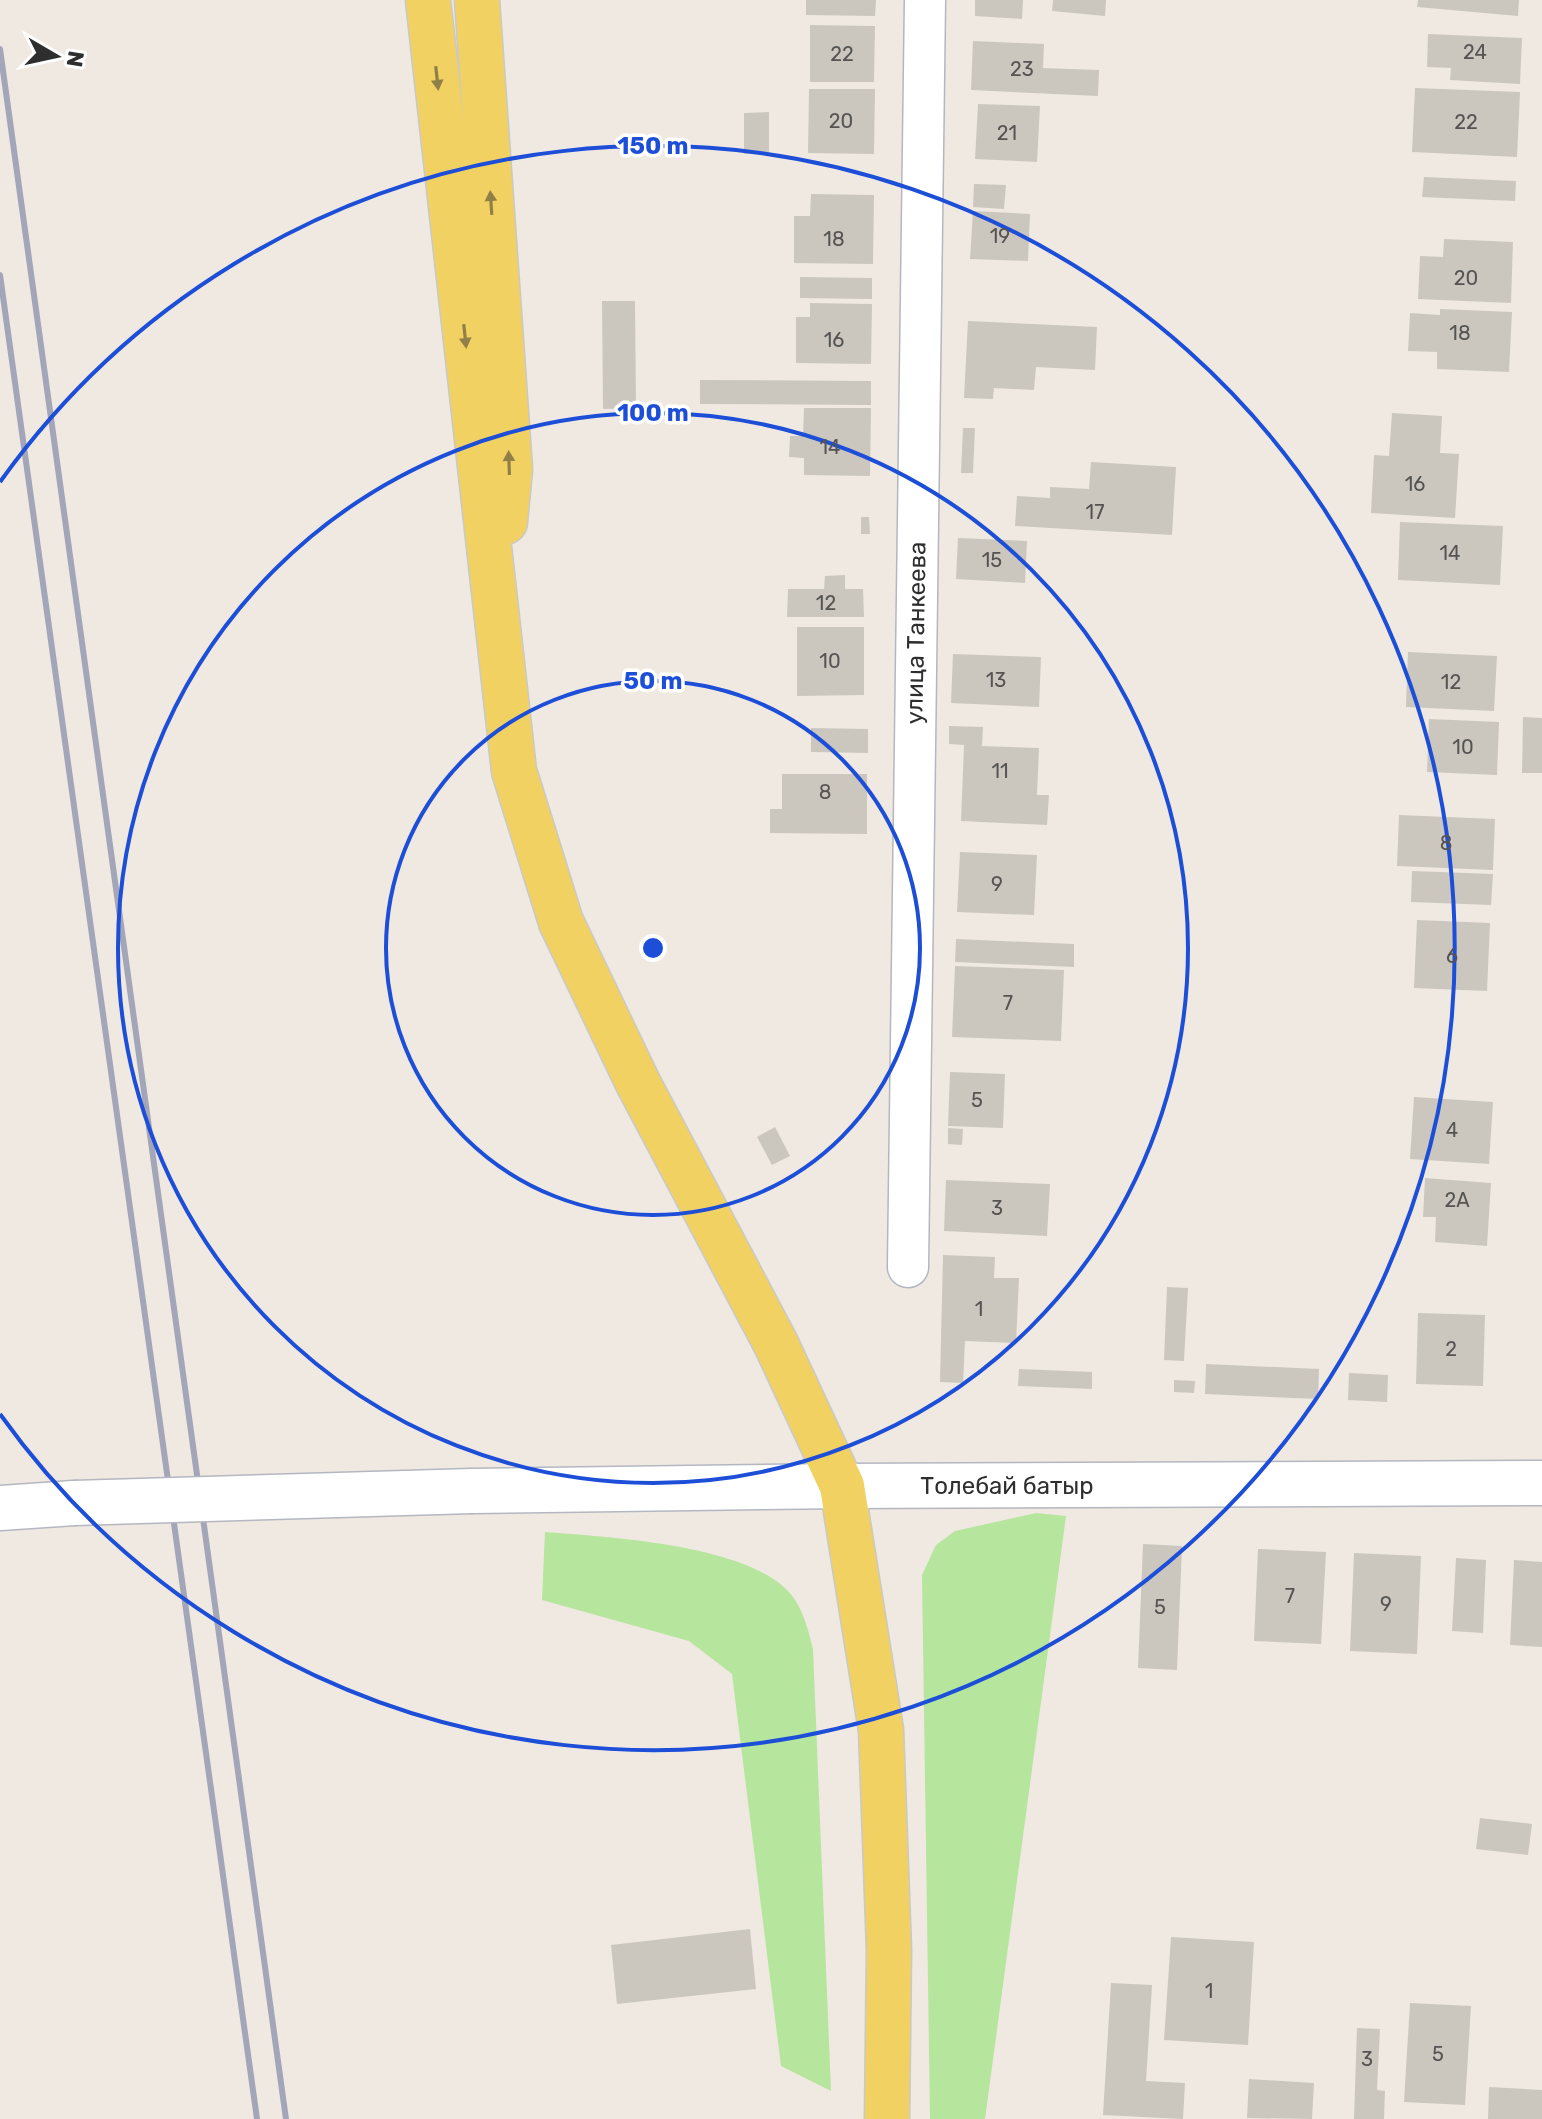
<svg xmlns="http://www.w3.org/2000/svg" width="1542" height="2119" font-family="Rubik,sans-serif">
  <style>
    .green { fill: #b6e59e }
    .building { fill: #cbc7bf }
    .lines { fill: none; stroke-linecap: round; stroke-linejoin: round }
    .minor-casing { stroke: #b4b7c1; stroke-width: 43 }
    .tertiary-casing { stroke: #b4b7c1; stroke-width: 47 }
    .secondary-casing { stroke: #b4b7c1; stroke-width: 47 }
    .primary-casing { stroke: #c9c9c9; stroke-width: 47 }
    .minor { stroke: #fff; stroke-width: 40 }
    .tertiary { stroke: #fff; stroke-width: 44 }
    .secondary { stroke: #fff; stroke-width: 44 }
    .primary { stroke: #f2d163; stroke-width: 44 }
    .rail { stroke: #a3a6b8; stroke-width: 6 }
    .secondary-bridge-casing { stroke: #b4b7c1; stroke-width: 47; stroke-linecap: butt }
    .secondary-bridge { stroke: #fff; stroke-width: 44 }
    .oneway { fill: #908048 }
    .ring { fill: none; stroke: #1d4ed8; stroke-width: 4 }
    .labels { text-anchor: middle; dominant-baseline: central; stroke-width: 7; stroke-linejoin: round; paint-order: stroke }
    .number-label { font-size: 20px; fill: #555452 }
    .street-label { font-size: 24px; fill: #2e2e2e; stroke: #fff }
    .centre { fill: #1d4ed8; stroke: #fff; stroke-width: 4 }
    .ring-label { font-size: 24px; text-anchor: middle; font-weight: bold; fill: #1d4ed8; stroke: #fff; stroke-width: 7; stroke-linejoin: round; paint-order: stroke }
  </style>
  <rect width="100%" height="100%" fill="#efe9e1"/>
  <g class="green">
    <path d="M 1036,1513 L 1066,1516 L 985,2119 L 930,2119 L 922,1575 L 936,1545 L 955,1531 Z"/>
    <path d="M 545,1532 C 608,1537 739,1544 786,1589 C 802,1604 808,1629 813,1649 L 831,2091 L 781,2066 L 732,1674 L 689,1641 L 542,1600 Z"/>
  </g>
  <g class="building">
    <path d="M 806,0 L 876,0 L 875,16 L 806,15 Z"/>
    <path d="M 975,0 L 1023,0 L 1022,19 L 975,16 Z"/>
    <path d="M 1053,0 L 1106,0 L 1105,16 L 1052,11 Z"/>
    <path d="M 1418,0 L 1519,0 L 1518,16 L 1417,7 Z"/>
    <path d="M 810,25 L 875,26 L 874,82 L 810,82 Z"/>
    <path d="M 1428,34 L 1522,38 L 1520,84 L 1450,80 L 1451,68 L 1427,67 Z"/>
    <path d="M 973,41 L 1044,44 L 1043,68 L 1099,70 L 1098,96 L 971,90 Z"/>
    <path d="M 1415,88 L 1520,92 L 1517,157 L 1412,152 Z"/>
    <path d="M 809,89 L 875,89 L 874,154 L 808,153 Z"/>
    <path d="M 978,104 L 1040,106 L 1037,162 L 975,159 Z"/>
    <path d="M 769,112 L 769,154 L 744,154 L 744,113 Z"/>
    <path d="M 1424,177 L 1516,181 L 1515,201 L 1422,197 Z"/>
    <path d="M 974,184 L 1006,185 L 1004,209 L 973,207 Z"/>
    <path d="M 811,194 L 874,195 L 873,264 L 794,263 L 794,216 L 810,216 Z"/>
    <path d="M 973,211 L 1030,214 L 1028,261 L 970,259 Z"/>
    <path d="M 1444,239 L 1513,242 L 1511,303 L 1418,299 L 1420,256 L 1443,257 Z"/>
    <path d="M 800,277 L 872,278 L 872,299 L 800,298 Z"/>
    <path d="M 602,301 L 635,301 L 636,408 L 603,409 Z"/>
    <path d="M 810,303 L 872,304 L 871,364 L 796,363 L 796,317 L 810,317 Z"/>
    <path d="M 1440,309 L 1512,312 L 1509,372 L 1437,369 L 1437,352 L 1408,351 L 1410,313 L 1440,315 Z"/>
    <path d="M 968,321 L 1097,327 L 1095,370 L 1036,367 L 1034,390 L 994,388 L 993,399 L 964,398 Z"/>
    <path d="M 700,380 L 871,381 L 871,405 L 700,404 Z"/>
    <path d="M 804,408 L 871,408 L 870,476 L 804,475 L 804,458 L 789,457 L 790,436 L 803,436 Z"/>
    <path d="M 1392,413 L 1442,416 L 1440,453 L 1459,454 L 1455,518 L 1371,513 L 1374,455 L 1389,456 Z"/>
    <path d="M 963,428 L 975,428 L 973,473 L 961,473 Z"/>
    <path d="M 1091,462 L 1176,467 L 1172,535 L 1015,526 L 1017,496 L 1050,498 L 1050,487 L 1089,489 Z"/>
    <path d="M 861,517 L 869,517 L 870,534 L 861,534 Z"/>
    <path d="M 1400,522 L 1503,526 L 1500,585 L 1398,580 Z"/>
    <path d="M 958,538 L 1027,541 L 1025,583 L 956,579 Z"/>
    <path d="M 845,575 L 845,589 L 863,589 L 864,617 L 787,617 L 788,589 L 824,589 L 825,576 Z"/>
    <path d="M 797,627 L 864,627 L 864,695 L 797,696 Z"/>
    <path d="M 1408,652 L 1497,656 L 1494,711 L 1406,707 Z"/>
    <path d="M 953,654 L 1041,657 L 1039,707 L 951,703 Z"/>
    <path d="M 1523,717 L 1542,718 L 1542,773 L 1522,773 Z"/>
    <path d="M 1429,719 L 1499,722 L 1497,775 L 1427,772 Z"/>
    <path d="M 949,726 L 983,727 L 982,746 L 1039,748 L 1037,795 L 1049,795 L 1047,825 L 961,821 L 964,745 L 949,744 Z"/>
    <path d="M 811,728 L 868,729 L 868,753 L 811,752 Z"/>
    <path d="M 782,774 L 867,774 L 867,834 L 770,833 L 770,809 L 782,809 Z"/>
    <path d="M 1399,815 L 1495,819 L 1493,870 L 1397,866 Z"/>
    <path d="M 960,852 L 1037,855 L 1034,915 L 957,912 Z"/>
    <path d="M 1412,871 L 1493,874 L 1491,905 L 1411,902 Z"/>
    <path d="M 1417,920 L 1490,923 L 1487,991 L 1414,988 Z"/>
    <path d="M 956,939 L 1074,944 L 1074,967 L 955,962 Z"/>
    <path d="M 955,966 L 1064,970 L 1061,1041 L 952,1037 Z"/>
    <path d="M 950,1072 L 1005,1074 L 1003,1128 L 948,1126 Z"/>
    <path d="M 1414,1097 L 1493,1102 L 1489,1164 L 1410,1159 Z"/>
    <path d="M 775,1127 L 790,1156 L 772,1165 L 757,1137 Z"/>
    <path d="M 948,1128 L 963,1129 L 962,1145 L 948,1144 Z"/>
    <path d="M 1425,1178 L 1491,1183 L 1487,1246 L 1435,1242 L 1436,1217 L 1423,1217 Z"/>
    <path d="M 946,1180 L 1050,1184 L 1047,1236 L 944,1231 Z"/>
    <path d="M 943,1255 L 995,1257 L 994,1278 L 1019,1278 L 1016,1343 L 965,1341 L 963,1383 L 940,1382 Z"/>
    <path d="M 1167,1287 L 1188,1288 L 1184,1361 L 1164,1360 Z"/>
    <path d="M 1418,1313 L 1485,1315 L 1483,1386 L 1416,1384 Z"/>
    <path d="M 1206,1364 L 1319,1369 L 1318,1399 L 1205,1394 Z"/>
    <path d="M 1019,1369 L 1092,1372 L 1092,1389 L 1018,1386 Z"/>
    <path d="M 1349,1373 L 1388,1375 L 1387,1402 L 1348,1400 Z"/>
    <path d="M 1174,1380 L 1195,1381 L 1194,1393 L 1174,1392 Z"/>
    <path d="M 1143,1544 L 1182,1546 L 1177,1670 L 1138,1668 Z"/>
    <path d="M 1258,1549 L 1326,1552 L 1321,1644 L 1254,1641 Z"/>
    <path d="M 1354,1553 L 1421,1556 L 1417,1654 L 1350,1651 Z"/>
    <path d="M 1456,1558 L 1486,1560 L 1483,1633 L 1452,1631 Z"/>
    <path d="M 1514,1560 L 1542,1562 L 1542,1647 L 1510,1645 Z"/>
    <path d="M 1480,1818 L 1532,1824 L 1528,1855 L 1476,1849 Z"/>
    <path d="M 750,1929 L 756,1989 L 617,2004 L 611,1945 Z"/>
    <path d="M 1171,1937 L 1254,1942 L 1248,2045 L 1164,2040 Z"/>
    <path d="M 1111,1983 L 1152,1985 L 1146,2081 L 1185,2083 L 1183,2119 L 1103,2115 Z"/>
    <path d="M 1410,2003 L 1471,2006 L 1465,2105 L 1404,2102 Z"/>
    <path d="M 1357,2028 L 1380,2029 L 1377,2090 L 1385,2091 L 1384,2119 L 1354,2119 Z"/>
    <path d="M 1249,2079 L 1314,2083 L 1312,2119 L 1247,2118 Z"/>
    <path d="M 1489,2087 L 1542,2090 L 1542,2119 L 1488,2119 Z"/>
  </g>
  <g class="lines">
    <defs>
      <path id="minor" d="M 908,1267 L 925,0"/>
      <path id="tertiary" d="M 842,1486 L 1542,1483"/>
      <g id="secondary">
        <path d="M 472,1491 L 842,1486"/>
        <path d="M 0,1508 L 74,1503"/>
      </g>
      <g id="primary">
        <path d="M 428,0 L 514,771 L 561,922 L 638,1083 L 776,1344 L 842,1486 L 881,1730 L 889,1950 L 887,2119"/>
        <path d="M 477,0 L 510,469 L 505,522"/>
      </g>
    </defs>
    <use href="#minor" class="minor-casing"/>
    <use href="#tertiary" class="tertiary-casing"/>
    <use href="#secondary" class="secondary-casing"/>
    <use href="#primary" class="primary-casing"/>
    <use href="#minor" class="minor"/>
    <use href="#tertiary" class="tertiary"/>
    <use href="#secondary" class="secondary"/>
    <use href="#primary" class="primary"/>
    <g class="rail">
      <path d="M 0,49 L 286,2119"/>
      <path d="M 0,275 L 257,2119"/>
    </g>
    <defs>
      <path id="secondary-bridge" d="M 74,1503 L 472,1491"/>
    </defs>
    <use href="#secondary-bridge" class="secondary-bridge-casing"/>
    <use href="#secondary-bridge" class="secondary-bridge"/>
  </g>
  <defs><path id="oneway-solid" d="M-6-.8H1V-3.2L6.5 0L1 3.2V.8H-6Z" transform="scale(2)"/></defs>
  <g class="oneway">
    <use href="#oneway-solid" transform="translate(437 78) rotate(84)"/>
    <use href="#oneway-solid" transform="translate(491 203) rotate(-94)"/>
    <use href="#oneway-solid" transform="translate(465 336) rotate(84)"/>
    <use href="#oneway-solid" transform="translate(509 463) rotate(-92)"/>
  </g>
  <g class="ring">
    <circle cx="653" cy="948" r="267"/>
    <circle cx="653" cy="948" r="535"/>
    <path d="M0 482A802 802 0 1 1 0 1414"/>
  </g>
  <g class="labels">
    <g class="number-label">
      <text x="1475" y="52">24</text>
      <text x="842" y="54">22</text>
      <text x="1022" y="69">23</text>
      <text x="841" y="121">20</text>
      <text x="1466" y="122">22</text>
      <text x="1007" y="133">21</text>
      <text x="1000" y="236">19</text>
      <text x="834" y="239">18</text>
      <text x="1466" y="278">20</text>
      <text x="1460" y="333">18</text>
      <text x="834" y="340">16</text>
      <text x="830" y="447">14</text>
      <text x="1415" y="484">16</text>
      <text x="1095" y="512">17</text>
      <text x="1450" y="553">14</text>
      <text x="992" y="560">15</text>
      <text x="826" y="603">12</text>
      <text x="830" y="661">10</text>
      <text x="996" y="680">13</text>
      <text x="1451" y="682">12</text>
      <text x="1463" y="747">10</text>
      <text x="1000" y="771">11</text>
      <text x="825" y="792">8</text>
      <text x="1446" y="843">8</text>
      <text x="997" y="884">9</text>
      <text x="1452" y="956">6</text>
      <text x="1008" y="1003">7</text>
      <text x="977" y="1100">5</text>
      <text x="1452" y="1130">4</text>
      <text x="1457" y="1200">2А</text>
      <text x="997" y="1208">3</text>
      <text x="979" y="1309">1</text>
      <text x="1451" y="1349">2</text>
      <text x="1290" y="1596">7</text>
      <text x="1386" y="1604">9</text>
      <text x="1160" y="1607">5</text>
      <text x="1209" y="1991">1</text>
      <text x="1438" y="2054">5</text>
      <text x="1367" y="2059">3</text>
    </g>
    <g class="street-label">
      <text transform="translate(916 633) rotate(-89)">улица Танкеева</text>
      <text x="1007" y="1486">Толебай батыр</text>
    </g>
  </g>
  <circle cx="653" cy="948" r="12" class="centre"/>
  <g class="ring-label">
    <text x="653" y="154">150 m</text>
    <text x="653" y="421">100 m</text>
    <text x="653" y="689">50 m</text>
  </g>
  <g transform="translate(56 56) rotate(99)" stroke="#ffffff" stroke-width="6" paint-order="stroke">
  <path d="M0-6L14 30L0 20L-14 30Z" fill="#2e2e2e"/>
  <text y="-12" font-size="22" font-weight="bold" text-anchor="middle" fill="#2e2e2e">N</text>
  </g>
</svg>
